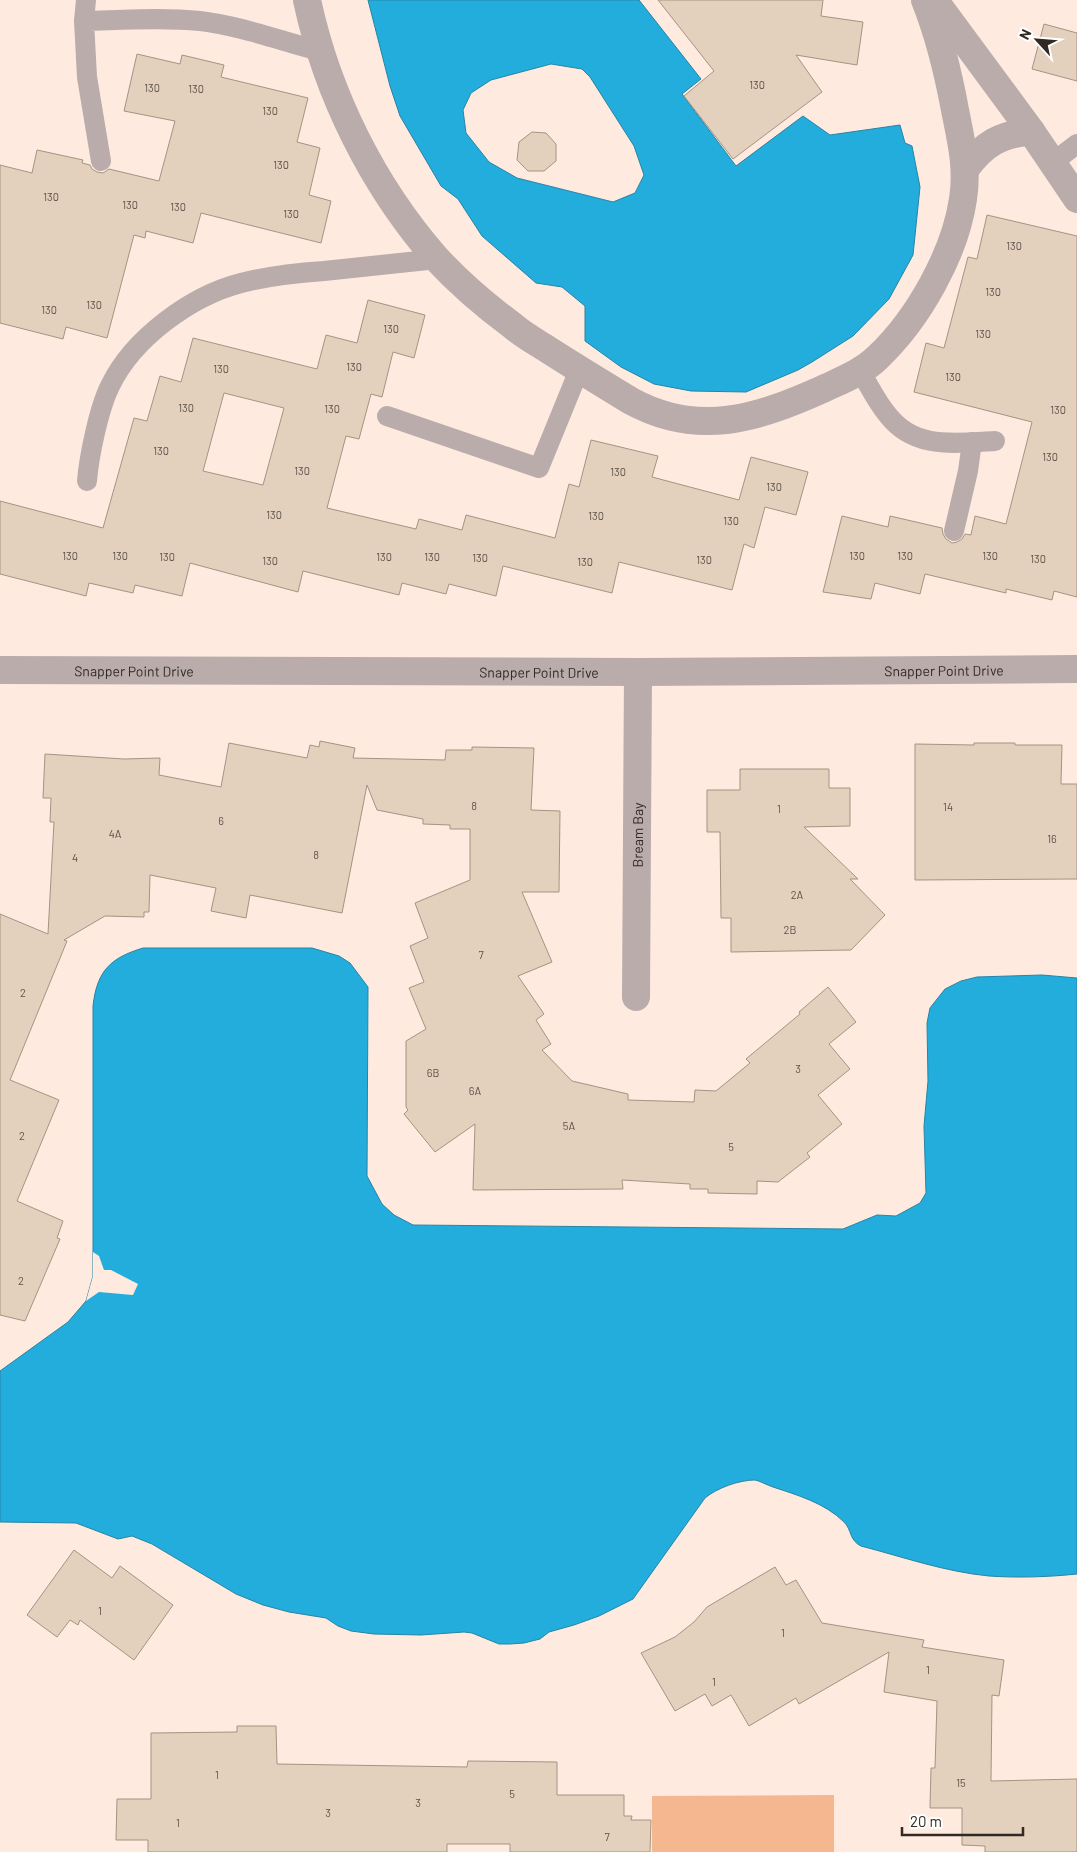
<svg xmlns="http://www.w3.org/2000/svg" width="1077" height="1852" font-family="Barlow,sans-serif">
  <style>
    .green { fill: #f4b78f }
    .water { fill: #22addd; stroke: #2685a5; fill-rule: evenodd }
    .pier { fill: #feeadf }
    .building { fill: #e3d0bd; stroke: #a59482; fill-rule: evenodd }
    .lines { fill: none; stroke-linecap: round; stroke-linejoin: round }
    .service { stroke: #b9acab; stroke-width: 20 }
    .minor { stroke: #b9acab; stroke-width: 28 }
    .labels { text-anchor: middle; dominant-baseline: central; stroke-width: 4; stroke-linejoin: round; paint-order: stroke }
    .number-label { font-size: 11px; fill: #5e534a }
    .street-label { font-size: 14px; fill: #312923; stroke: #fff }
  </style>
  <rect width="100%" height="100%" fill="#feeadf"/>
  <path class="green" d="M 834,1795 L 834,1852 L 652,1852 L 652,1796 Z"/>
  <g class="water">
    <path d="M 368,0 L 639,0 L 701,79 L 682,94 L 736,166 L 803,116 L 830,135 L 900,125 L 905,143 L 912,146 L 920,187 L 913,255 L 889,299 L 853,336 L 812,362 L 798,370 L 746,392 L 691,391 L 654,384 L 621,367 L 585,341 L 585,306 L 562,287 L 536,283 L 482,236 L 458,199 L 441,186 L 400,116 L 390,86 ZM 551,64 L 582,69 L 590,77 L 634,146 L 644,175 L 635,193 L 613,202 L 517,178 L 489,162 L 466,133 L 463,110 L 471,93 L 491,80 Z"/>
    <path d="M 143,948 L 312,948 L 339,956 L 350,963 L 368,987 L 367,1176 L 382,1204 L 394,1215 L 413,1225 L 843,1229 L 877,1215 L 896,1216 L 920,1203 L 926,1193 L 924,1126 L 928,1081 L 927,1023 L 930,1008 L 945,989 L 961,981 L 977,977 L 1042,975 L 1077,978 L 1077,1574 C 1048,1577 1018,1578 989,1576 C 946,1572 903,1557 861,1546 C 849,1540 852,1530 844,1522 C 825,1503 797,1495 773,1487 C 767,1485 760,1481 755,1480 C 739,1480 717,1488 705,1498 L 633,1599 L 599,1616 L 574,1625 L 549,1632 L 540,1639 L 524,1643 L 510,1644 L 499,1644 L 472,1633 L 464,1632 L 421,1635 L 374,1634 L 351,1631 L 338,1626 L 326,1618 L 289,1612 L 263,1605 L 236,1594 L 152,1544 L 132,1536 L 118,1539 L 76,1523 L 0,1522 L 0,1371 L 68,1322 L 86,1301 L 93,1276 L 93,1006 C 97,971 110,958 143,948 Z"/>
  </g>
  <path class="pier" d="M 93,1252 L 99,1256 L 104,1270 L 111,1270 L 138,1284 L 133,1295 L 99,1292 L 86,1301 L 93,1276 Z"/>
  <g class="building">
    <path d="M 658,0 L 823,0 L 821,16 L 863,22 L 857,65 L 796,55 L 822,92 L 733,159 L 684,96 L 714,71 Z"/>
    <path d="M 1044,24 L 1077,33 L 1077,81 L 1032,69 Z"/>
    <path d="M 137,54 L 180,64 L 182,55 L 224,65 L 221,77 L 308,98 L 297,142 L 320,148 L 309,195 L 331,201 L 321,243 L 201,213 L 193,243 L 146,231 L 145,238 L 134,235 L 107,338 L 66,327 L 63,339 L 0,323 L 0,165 L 32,173 L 37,150 L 83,160 L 82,163 L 90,165 L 92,169 L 97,172 L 103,173 L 109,169 L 159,181 L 175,121 L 124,111 Z"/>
    <path d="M 532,132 L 546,133 L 556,144 L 556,161 L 544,171 L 528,171 L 517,160 L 519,142 Z"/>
    <path d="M 987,215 L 1077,236 L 1077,597 L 1054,591 L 1052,600 L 1006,589 L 1006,593 L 925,574 L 920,594 L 875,583 L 871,599 L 823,592 L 842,516 L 888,527 L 890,516 L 942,528 L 943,534 L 946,539 L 952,543 L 957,542 L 962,539 L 965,534 L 971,535 L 975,516 L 1006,524 L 1032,422 L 914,392 L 926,343 L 944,348 L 968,257 L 977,259 Z"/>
    <path d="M 368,300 L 425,315 L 414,358 L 393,352 L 382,397 L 371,394 L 359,439 L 346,436 L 327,508 L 416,529 L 419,519 L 462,530 L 466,515 L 555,538 L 569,484 L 579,487 L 591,440 L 658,456 L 652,477 L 739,500 L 751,457 L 808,472 L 796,515 L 765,507 L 754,548 L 744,544 L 732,590 L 619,562 L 612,593 L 503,566 L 496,596 L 449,584 L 446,594 L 402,583 L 399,595 L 303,571 L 298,592 L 190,563 L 182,596 L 135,585 L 133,593 L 89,583 L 86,596 L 0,574 L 0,501 L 103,528 L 134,418 L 147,421 L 160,376 L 181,382 L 193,338 L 317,369 L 326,335 L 357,343 ZM 224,393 L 284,408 L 263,485 L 203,471 Z"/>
    <path d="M 320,741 L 355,748 L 353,758 L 445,760 L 446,750 L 472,750 L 472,747 L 534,748 L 531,810 L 560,811 L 559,892 L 522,892 L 552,962 L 518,976 L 544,1014 L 536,1020 L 551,1044 L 542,1050 L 572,1081 L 628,1094 L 628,1100 L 694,1102 L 695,1090 L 716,1091 L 750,1063 L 746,1059 L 800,1014 L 799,1012 L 828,987 L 856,1022 L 829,1044 L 850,1069 L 818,1095 L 842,1124 L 807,1153 L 810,1157 L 778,1182 L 757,1181 L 757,1194 L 708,1193 L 708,1189 L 690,1189 L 690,1184 L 622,1180 L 623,1189 L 473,1190 L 475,1124 L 435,1152 L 404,1114 L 408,1110 L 406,1107 L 406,1041 L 426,1029 L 409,988 L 424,982 L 410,946 L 428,938 L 415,903 L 470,880 L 470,829 L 450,829 L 450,825 L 423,824 L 423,819 L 377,810 L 367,785 L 342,913 L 250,895 L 246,918 L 211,911 L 216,888 L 150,875 L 149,912 L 144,912 L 144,917 L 105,916 L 64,940 L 67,941 L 10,1080 L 59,1100 L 17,1201 L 63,1221 L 57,1238 L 60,1239 L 25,1321 L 0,1315 L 0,914 L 48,934 L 54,822 L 50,822 L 51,798 L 43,798 L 45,754 L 124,759 L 160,758 L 159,775 L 221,787 L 229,743 L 307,758 L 310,745 L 319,747 Z"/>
    <path d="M 974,743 L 1015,743 L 1015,745 L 1062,745 L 1061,784 L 1077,784 L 1077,879 L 915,880 L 915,744 L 974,745 Z"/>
    <path d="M 740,769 L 829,769 L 829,788 L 850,788 L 850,826 L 804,827 L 858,879 L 850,879 L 885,915 L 851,950 L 731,952 L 731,918 L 721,918 L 720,832 L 707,832 L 707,790 L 740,790 Z"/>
    <path d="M 74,1550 L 112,1578 L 120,1566 L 173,1605 L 134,1660 L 80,1620 L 78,1625 L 70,1620 L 57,1637 L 27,1615 Z"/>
    <path d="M 775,1567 L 786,1585 L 796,1580 L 822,1623 L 924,1640 L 922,1647 L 1004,1660 L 999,1696 L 992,1695 L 991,1781 L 1077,1779 L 1077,1852 L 985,1852 L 985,1846 L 962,1845 L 962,1808 L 930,1808 L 931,1768 L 935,1768 L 937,1701 L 884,1692 L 889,1652 L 799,1704 L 796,1698 L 749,1726 L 731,1695 L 712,1706 L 705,1694 L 675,1711 L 641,1653 L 675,1637 L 694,1622 L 707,1607 Z"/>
    <path d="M 237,1726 L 276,1726 L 277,1764 L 467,1767 L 468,1761 L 557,1762 L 557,1795 L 624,1795 L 624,1816 L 632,1816 L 631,1820 L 651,1820 L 650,1852 L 510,1852 L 510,1844 L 447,1844 L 447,1852 L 148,1852 L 148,1840 L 116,1840 L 117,1799 L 151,1799 L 151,1733 L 237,1732 Z"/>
  </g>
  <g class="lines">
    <g class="service">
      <path d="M 84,21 L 86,0"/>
      <path d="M 101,161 L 87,77 L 84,21 C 122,20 162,17 200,21 C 241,26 281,41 320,51"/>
      <path d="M 1052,163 L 1077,144"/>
      <path d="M 860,371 C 869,385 876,401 887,414 C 914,450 954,443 995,441"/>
      <path d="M 387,416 L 539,468 L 579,370"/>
      <path d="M 87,481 C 89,456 99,408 110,386 C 133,338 191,296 241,283 C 268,276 296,273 324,271 C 362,267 400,263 437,259"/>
      <path d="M 954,531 L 968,471 L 972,442"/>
    </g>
    <g class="minor">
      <path d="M 307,0 C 327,94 373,186 436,258 C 459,283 486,306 513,326 C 523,335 536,342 547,349 C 575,367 603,384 631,401 C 699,438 758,418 823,389 C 842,380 863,372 878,357 C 918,319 955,254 963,199 C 968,168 961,140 955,110 C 948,72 939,35 925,0"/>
      <path d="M 935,1 L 1031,131 L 1077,199"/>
      <path d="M 966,168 C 985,143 1000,135 1031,131"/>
      <path id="s1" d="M 0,670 L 638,672 L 1077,669"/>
      <path id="s2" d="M 636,997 L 638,672"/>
    </g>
  </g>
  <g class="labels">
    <g class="number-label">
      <text x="757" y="84">130</text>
      <text x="152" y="87">130</text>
      <text x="196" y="88">130</text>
      <text x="270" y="110">130</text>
      <text x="281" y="164">130</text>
      <text x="51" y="196">130</text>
      <text x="130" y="204">130</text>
      <text x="178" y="206">130</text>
      <text x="291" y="213">130</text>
      <text x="1014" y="245">130</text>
      <text x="993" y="291">130</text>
      <text x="94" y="304">130</text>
      <text x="49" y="309">130</text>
      <text x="391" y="328">130</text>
      <text x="983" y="333">130</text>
      <text x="354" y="366">130</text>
      <text x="221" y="368">130</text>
      <text x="953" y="376">130</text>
      <text x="186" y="407">130</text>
      <text x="332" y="408">130</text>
      <text x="1058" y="409">130</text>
      <text x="161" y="450">130</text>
      <text x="1050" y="456">130</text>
      <text x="302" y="470">130</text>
      <text x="618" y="471">130</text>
      <text x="774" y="486">130</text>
      <text x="274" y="514">130</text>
      <text x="596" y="515">130</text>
      <text x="731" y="520">130</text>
      <text x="70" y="555">130</text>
      <text x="120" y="555">130</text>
      <text x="857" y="555">130</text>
      <text x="905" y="555">130</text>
      <text x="990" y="555">130</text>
      <text x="167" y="556">130</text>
      <text x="384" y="556">130</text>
      <text x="432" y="556">130</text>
      <text x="480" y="557">130</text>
      <text x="1038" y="558">130</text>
      <text x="704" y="559">130</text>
      <text x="270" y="560">130</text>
      <text x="585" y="561">130</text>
      <text x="474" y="805">8</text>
      <text x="948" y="806">14</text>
      <text x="779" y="808">1</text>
      <text x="221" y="820">6</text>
      <text x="115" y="833">4A</text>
      <text x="1052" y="838">16</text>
      <text x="316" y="854">8</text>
      <text x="75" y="857">4</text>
      <text x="797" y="894">2A</text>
      <text x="790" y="929">2B</text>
      <text x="481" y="954">7</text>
      <text x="23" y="992">2</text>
      <text x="798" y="1068">3</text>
      <text x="433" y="1072">6B</text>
      <text x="475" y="1090">6A</text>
      <text x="569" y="1125">5A</text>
      <text x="22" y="1135">2</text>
      <text x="731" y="1146">5</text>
      <text x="21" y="1280">2</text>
      <text x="100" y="1610">1</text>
      <text x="783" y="1632">1</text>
      <text x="928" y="1669">1</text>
      <text x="714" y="1681">1</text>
      <text x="217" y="1774">1</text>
      <text x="961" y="1782">15</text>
      <text x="512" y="1793">5</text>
      <text x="418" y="1802">3</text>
      <text x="328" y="1812">3</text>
      <text x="178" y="1822">1</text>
      <text x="607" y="1836">7</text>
    </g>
    <g class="street-label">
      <text stroke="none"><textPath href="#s1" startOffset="944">Snapper Point Drive</textPath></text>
      <text stroke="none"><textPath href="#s1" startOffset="134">Snapper Point Drive</textPath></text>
      <text stroke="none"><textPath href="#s1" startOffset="539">Snapper Point Drive</textPath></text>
      <text stroke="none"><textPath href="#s2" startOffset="162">Bream Bay</textPath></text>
    </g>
  </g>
  <g transform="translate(1037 40) rotate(296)" stroke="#ffffff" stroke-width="4" paint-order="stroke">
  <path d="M0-4L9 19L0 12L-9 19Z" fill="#312923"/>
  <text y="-8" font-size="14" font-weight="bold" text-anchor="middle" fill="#312923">N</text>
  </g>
  <path d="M902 1827v8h121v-8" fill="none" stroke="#312923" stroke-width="2.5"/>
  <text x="910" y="1827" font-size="15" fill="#312923" stroke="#ffffff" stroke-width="4" paint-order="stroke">20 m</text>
</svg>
